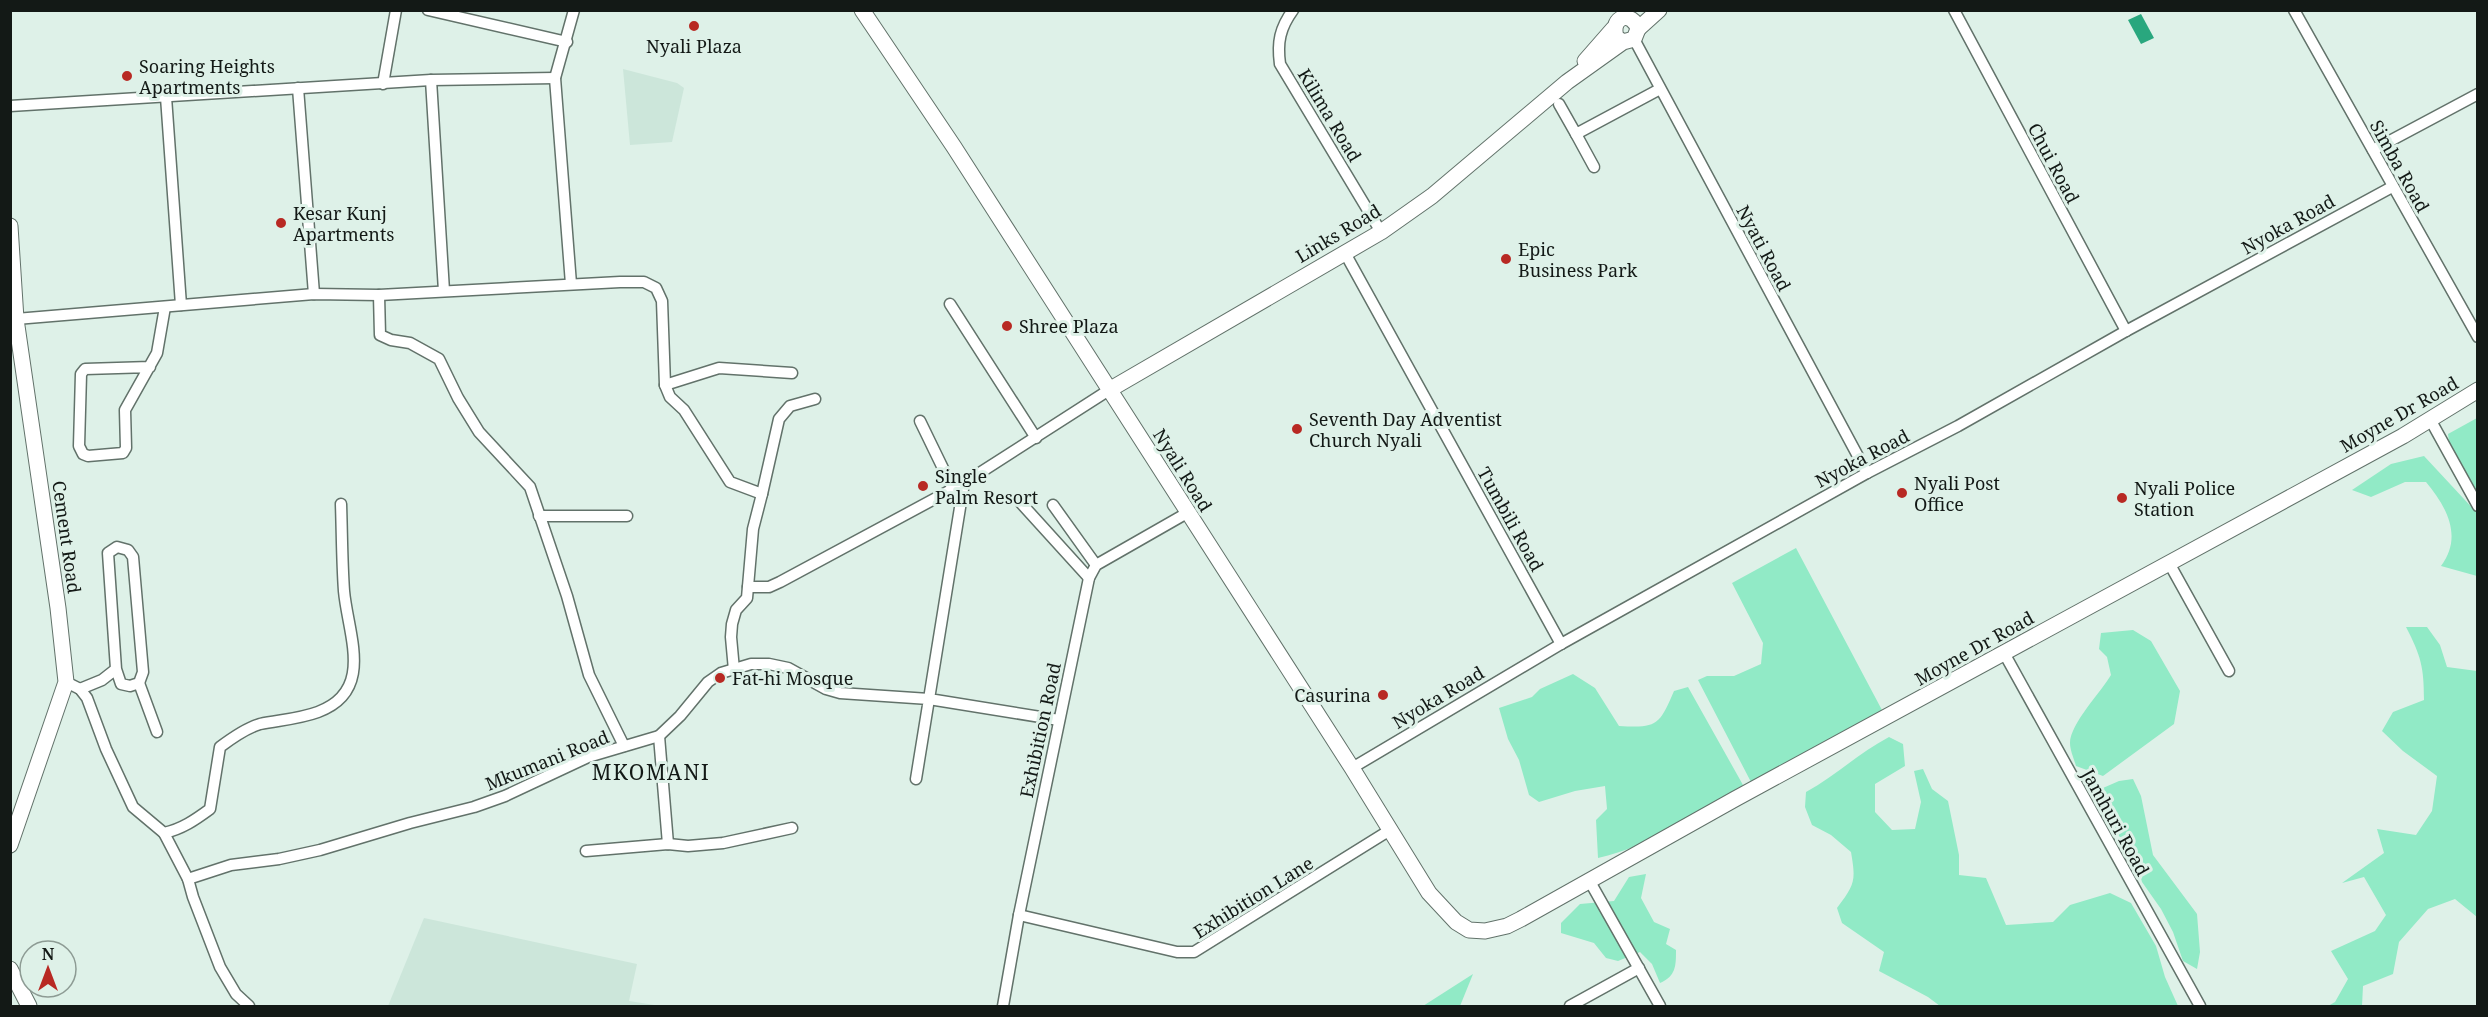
<svg xmlns="http://www.w3.org/2000/svg" width="2488" height="1017" font-family="'Noto Serif',serif">
  <style>
    .built { fill: #cce6da }
    .green { fill: #91eac6 }
    .water { fill: #29a77e }
    .lines { fill: none; stroke-linecap: round; stroke-linejoin: round }
    .minor-casing { stroke: #62726a; stroke-width: 13 }
    .secondary-casing { stroke: #62726a; stroke-width: 17 }
    .minor { stroke: #fff; stroke-width: 10 }
    .secondary { stroke: #fff; stroke-width: 15 }
    .poi-dot { fill: #b82923; stroke: #def1e8; stroke-width: 2 }
    .labels { text-anchor: middle; dominant-baseline: central; stroke-width: 6; stroke-linejoin: round; paint-order: stroke }
    .poi-label { font-size: 18px; fill: #131916; stroke: #def1e8; text-anchor: start }
    .street-label { font-size: 18px; fill: #131916; stroke: #def1e8 }
    .quarter-label { font-size: 21px; letter-spacing: 1.5px; fill: #131916; stroke: #def1e8 }
  </style>
  <rect width="100%" height="100%" fill="#def1e8"/>
  <g class="built">
    <path d="M 623,69 L 677,83 L 684,88 L 672,142 L 630,145 Z"/>
    <path d="M 424,918 L 637,964 L 629,1001 L 661,1006 L 388,1006 Z"/>
  </g>
  <g class="green">
    <path d="M 2477,418 L 2477,494 L 2449,442 L 2448,434 Z"/>
    <path d="M 2424,456 L 2477,513 L 2477,576 L 2441,566 C 2463,537 2447,507 2426,482 L 2405,482 L 2371,497 L 2352,490 L 2391,464 Z"/>
    <path d="M 1796,548 L 1883,712 L 1751,782 L 1698,680 L 1707,676 L 1734,676 L 1761,664 L 1763,643 L 1732,583 Z"/>
    <path d="M 2406,627 L 2427,627 L 2440,645 L 2447,667 L 2477,671 L 2477,917 L 2455,899 L 2428,909 L 2399,942 L 2393,974 L 2363,986 L 2362,1006 L 2328,1006 L 2335,1002 L 2348,979 L 2331,951 L 2375,931 L 2386,915 L 2364,877 L 2342,883 L 2384,853 L 2377,829 L 2416,835 L 2432,811 L 2437,776 L 2403,751 L 2382,731 L 2393,712 L 2424,700 C 2424,667 2421,656 2406,627 Z"/>
    <path d="M 2133,630 L 2151,641 L 2180,691 L 2174,724 L 2103,776 L 2076,766 C 2074,759 2070,750 2070,743 C 2070,724 2101,692 2111,675 L 2107,657 L 2099,649 L 2101,633 Z"/>
    <path d="M 1573,674 L 1595,688 L 1619,726 C 1657,728 1659,726 1674,691 L 1688,687 L 1743,785 C 1696,814 1652,846 1598,858 L 1596,820 L 1607,809 L 1605,786 L 1575,791 L 1539,802 L 1529,795 L 1519,760 L 1508,739 L 1499,708 L 1532,697 L 1540,689 Z"/>
    <path d="M 1889,737 L 1903,744 L 1905,766 L 1875,784 L 1875,812 L 1892,830 L 1915,829 L 1921,802 L 1914,771 L 1923,769 L 1932,789 L 1948,801 L 1959,855 L 1959,875 L 1986,878 L 2006,925 L 2053,922 L 2070,905 L 2110,893 L 2131,903 L 2156,946 L 2165,977 L 2178,1006 L 1940,1006 L 1928,997 L 1879,971 L 1884,952 L 1842,923 L 1837,908 C 1855,884 1856,881 1851,852 L 1831,835 L 1812,825 L 1805,807 L 1806,792 C 1835,776 1859,753 1889,737 Z"/>
    <path d="M 2133,779 L 2141,796 L 2153,855 L 2197,914 L 2200,952 L 2197,969 L 2183,961 L 2173,932 L 2161,909 L 2142,882 L 2136,859 L 2118,835 L 2096,791 L 2119,781 Z"/>
    <path d="M 1646,874 L 1641,898 L 1654,922 L 1670,929 L 1666,944 L 1676,950 C 1676,966 1676,976 1660,983 L 1652,964 L 1640,952 L 1618,961 L 1606,958 L 1594,943 L 1561,933 L 1561,923 L 1580,904 L 1614,901 L 1629,877 Z"/>
    <path d="M 1473,974 L 1460,1006 L 1423,1006 Z"/>
  </g>
  <path class="water" d="M 2141,14 L 2154,38 L 2141,44 L 2128,20 Z"/>
  <g class="lines">
    <defs>
      <g id="minor">
        <path d="M 428,10 L 567,42"/>
        <path d="M 1293,10 C 1280,28 1277,42 1280,64 L 1381,232"/>
        <path d="M 1954,10 L 2126,331"/>
        <path d="M 2294,10 L 2478,337"/>
        <path d="M 1634,39 L 1867,473"/>
        <path d="M 431,80 L 444,291"/>
        <path d="M 383,84 L 396,10"/>
        <path d="M 298,88 L 314,294"/>
        <path d="M 166,97 L 181,305"/>
        <path d="M 1559,104 L 1576,134 L 1660,89"/>
        <path d="M 10,106 L 431,80 L 555,78"/>
        <path d="M 1576,134 L 1594,167"/>
        <path d="M 2373,150 L 2478,94"/>
        <path d="M 1345,253 L 1561,644"/>
        <path d="M 571,284 L 555,78 L 574,10"/>
        <path d="M 379,295 L 380,335 L 391,340 L 410,343 L 439,359 L 458,398 L 479,432 L 530,487 L 567,596 L 589,675 L 624,746"/>
        <path d="M 950,304 L 1036,438"/>
        <path d="M 16,319 L 314,294 L 379,295 L 620,282 L 644,282 L 656,288 L 662,301 L 665,385 L 670,397 L 684,410 L 730,482 L 762,494 L 753,529 L 747,598 L 736,610 L 732,624 L 731,637 L 734,670"/>
        <path d="M 150,367 L 85,369 L 81,374 L 79,446 L 83,454 L 88,456 L 123,453 L 126,448 L 125,410 L 157,353 L 165,307"/>
        <path d="M 665,385 L 719,368 L 792,373"/>
        <path d="M 920,421 L 953,489"/>
        <path d="M 2431,421 L 2478,506"/>
        <path d="M 762,494 L 779,419 L 790,406 L 815,399"/>
        <path d="M 1020,502 L 1089,578"/>
        <path d="M 1053,505 L 1096,565"/>
        <path d="M 539,516 L 627,516"/>
        <path d="M 2169,563 L 2229,671"/>
        <path d="M 748,587 L 769,587 L 780,582 L 964,483"/>
        <path d="M 2004,653 L 2200,1006"/>
        <path d="M 66,682 L 80,689 L 87,698 L 106,749 L 133,807 L 164,833 C 182,829 195,820 210,809 L 220,747 C 232,738 246,728 260,724 C 280,720 299,719 318,712 C 375,691 348,635 344,591 C 342,563 342,533 341,504"/>
        <path d="M 139,683 L 157,732"/>
        <path d="M 80,689 L 102,680 L 116,669 L 108,553 L 117,547 L 128,550 L 133,557 L 143,672 L 139,683 L 130,686 L 121,684 L 116,669"/>
        <path d="M 1059,720 L 929,699 L 964,483 L 1109,390"/>
        <path d="M 659,736 L 668,844"/>
        <path d="M 1352,768 L 1561,644 L 1867,473 L 1958,426 L 2126,331 L 2392,187"/>
        <path d="M 164,833 L 188,879 L 193,897 L 220,967 L 236,994 L 249,1006"/>
        <path d="M 586,851 L 668,844 L 688,846 L 723,843 L 792,828"/>
        <path d="M 188,879 L 231,865 L 279,859 L 320,850 L 410,823 L 474,807 L 505,796 L 588,757 L 659,736 L 680,716 L 708,682 L 721,673 L 751,664 L 769,664 L 788,668 L 826,689 L 840,693 L 929,699 L 916,779"/>
        <path d="M 1589,880 L 1660,1006"/>
        <path d="M 1019,915 L 1177,952 L 1194,952 L 1390,830"/>
        <path d="M 1003,1006 L 1019,915 L 1089,578 L 1096,565 L 1187,513"/>
        <path d="M 1570,1006 L 1639,968"/>
      </g>
      <g id="secondary">
        <path d="M 862,10 L 954,147 L 1352,768 L 1429,893 L 1456,922 L 1469,930 L 1485,931 L 1507,926 L 1521,919 L 1735,799 L 2403,436 L 2478,390"/>
        <path d="M 1638,29 L 1659,10"/>
        <path d="M 1585,61 L 1613,29"/>
        <path d="M 10,226 L 16,319 L 58,608 L 66,682 L 10,845"/>
        <path d="M 1109,390 L 1381,232 L 1432,196 L 1567,82 L 1623,42 L 1634,39 L 1638,29 C 1632,10 1610,16 1616,37 L 1623,42"/>
        <path d="M 10,969 L 29,1006"/>
      </g>
    </defs>
    <use href="#minor" class="minor-casing"/>
    <use href="#secondary" class="secondary-casing"/>
    <use href="#minor" class="minor"/>
    <use href="#secondary" class="secondary"/>
  </g>
  <g class="poi-dot">
    <circle cx="694" cy="26" r="6"/>
    <circle cx="127" cy="76" r="6"/>
    <circle cx="281" cy="223" r="6"/>
    <circle cx="1506" cy="259" r="6"/>
    <circle cx="1007" cy="326" r="6"/>
    <circle cx="1297" cy="429" r="6"/>
    <circle cx="923" cy="486" r="6"/>
    <circle cx="1902" cy="493" r="6"/>
    <circle cx="2122" cy="498" r="6"/>
    <circle cx="720" cy="678" r="6"/>
    <circle cx="1383" cy="695" r="6"/>
  </g>
  <g class="labels">
    <g class="poi-label">
      <text x="694" y="46" text-anchor="middle">Nyali Plaza</text>
      <text x="139" y="66">Soaring Heights<tspan x="139" dy="21">Apartments</tspan></text>
      <text x="293" y="213">Kesar Kunj<tspan x="293" dy="21">Apartments</tspan></text>
      <text x="1518" y="249">Epic<tspan x="1518" dy="21">Business Park</tspan></text>
      <text x="1019" y="326">Shree Plaza</text>
      <text x="1309" y="419">Seventh Day Adventist<tspan x="1309" dy="21">Church Nyali</tspan></text>
      <text x="935" y="476">Single<tspan x="935" dy="21">Palm Resort</tspan></text>
      <text x="1914" y="483">Nyali Post<tspan x="1914" dy="21">Office</tspan></text>
      <text x="2134" y="488">Nyali Police<tspan x="2134" dy="21">Station</tspan></text>
      <text x="732" y="678">Fat-hi Mosque</text>
      <text x="1371" y="695" text-anchor="end">Casurina</text>
    </g>
    <g class="street-label">
      <text transform="translate(1330 115) rotate(59)">Kilima Road</text>
      <text transform="translate(2054 163) rotate(62)">Chui Road</text>
      <text transform="translate(2400 166) rotate(61)">Simba Road</text>
      <text transform="translate(2288 224) rotate(-29)">Nyoka Road</text>
      <text transform="translate(1338 233) rotate(-31)">Links Road</text>
      <text transform="translate(1764 248) rotate(62)">Nyati Road</text>
      <text transform="translate(2399 414) rotate(-30)">Moyne Dr Road</text>
      <text transform="translate(1862 458) rotate(-28)">Nyoka Road</text>
      <text transform="translate(1183 470) rotate(58)">Nyali Road</text>
      <text transform="translate(1511 519) rotate(61)">Tumbili Road</text>
      <text transform="translate(67 537) rotate(82)">Cement Road</text>
      <text transform="translate(1974 648) rotate(-29)">Moyne Dr Road</text>
      <text transform="translate(1438 697) rotate(-31)">Nyoka Road</text>
      <text transform="translate(1040 730) rotate(-78)">Exhibition Road</text>
      <text transform="translate(547 760) rotate(-22)">Mkumani Road</text>
      <text transform="translate(2116 822) rotate(61)">Jamhuri Road</text>
      <text transform="translate(1253 897) rotate(-32)">Exhibition Lane</text>
    </g>
    <g class="quarter-label">
      <text x="651" y="772">MKOMANI</text>
    </g>
  </g>
  <rect width="2488" height="1017" fill="none" stroke="#131916" stroke-width="24"/>
  <g transform="translate(48 969)"><circle r="28" fill="#def1e8" stroke="#8d9b94" stroke-width="1.5"/>
  <path d="M0-4.5L10 22L0 15L-10 22Z" fill="#b82923"/>
  <text y="-9" font-size="16" font-weight="bold" text-anchor="middle" fill="#131916">N</text>
  </g>
</svg>
